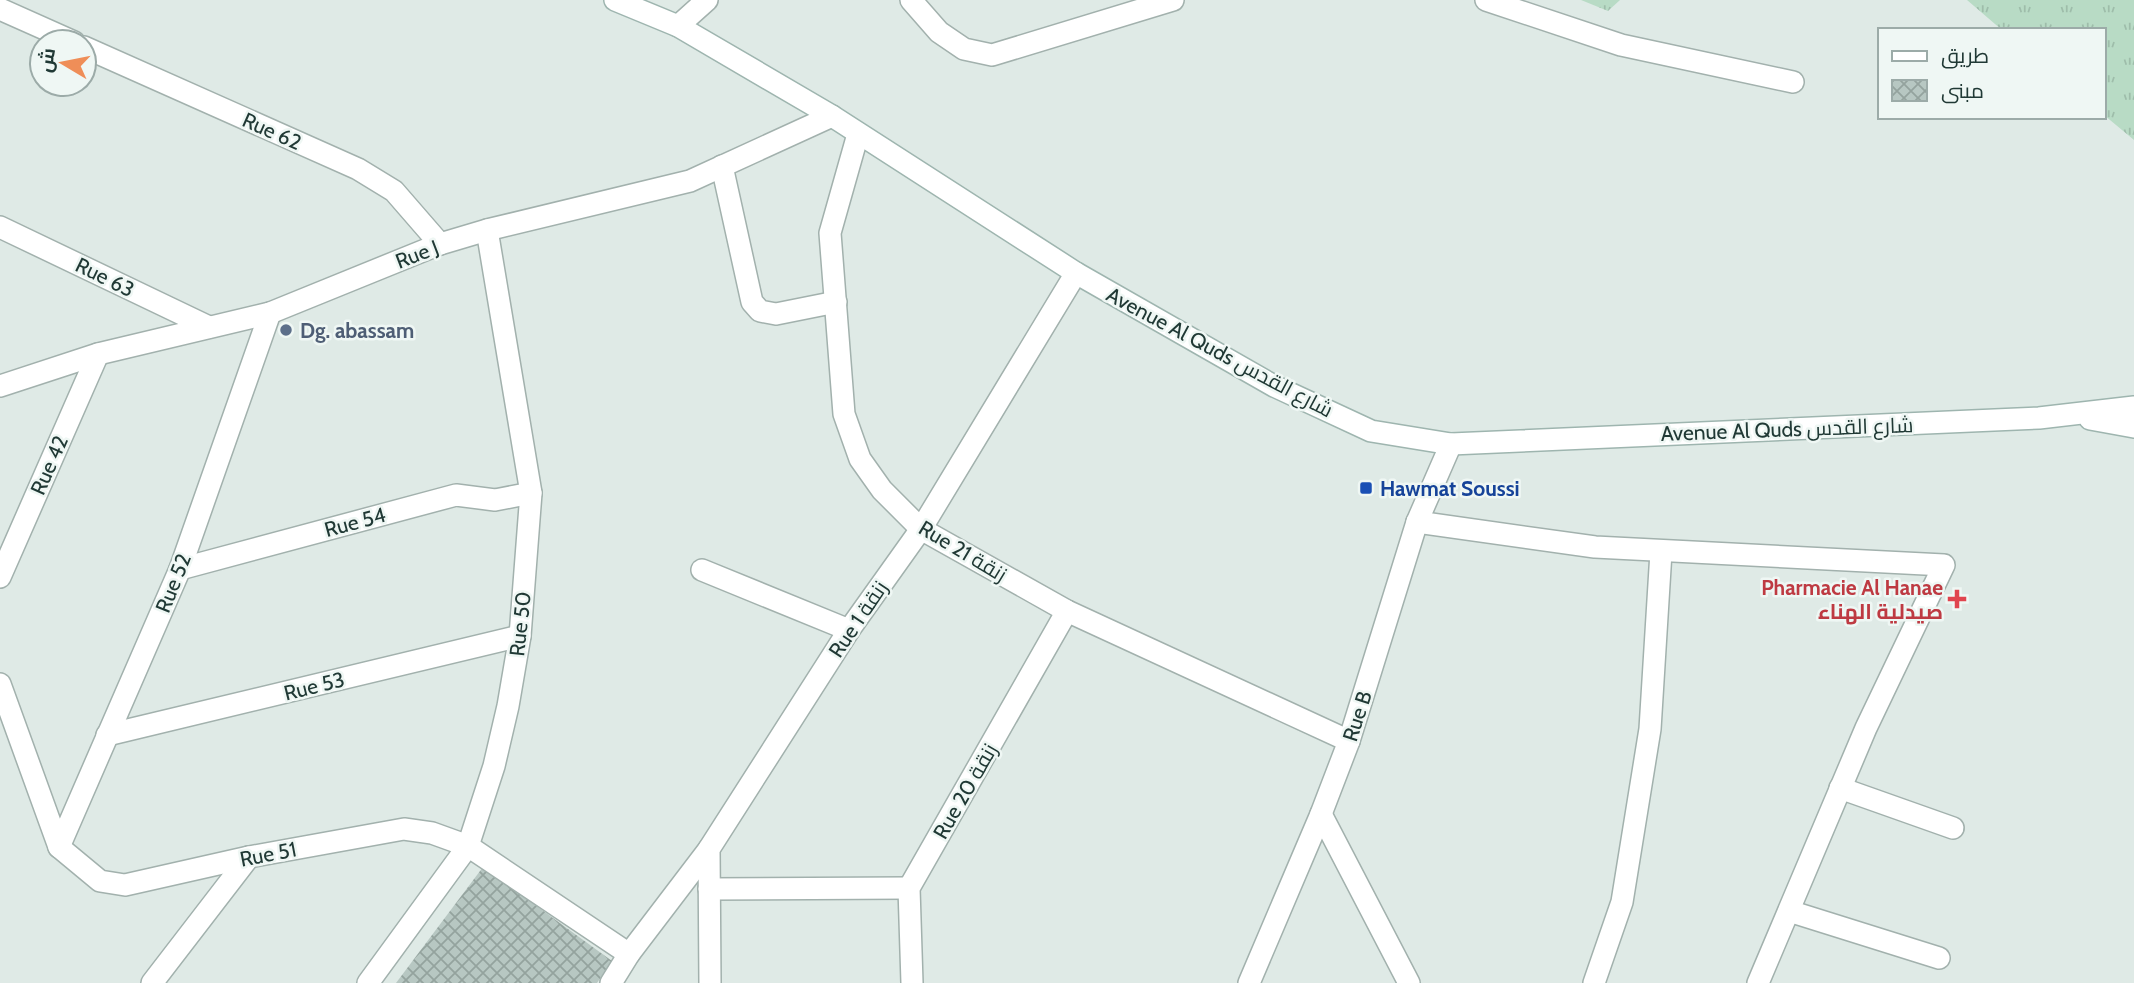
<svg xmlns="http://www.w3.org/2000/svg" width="2134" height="983" font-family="Cabin,Cairo,sans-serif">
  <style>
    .grass { fill: url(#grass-tufts) }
    .building { fill: url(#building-cross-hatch) }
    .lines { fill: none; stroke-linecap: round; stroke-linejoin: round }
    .lane-casing { stroke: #a2b1ad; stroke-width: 24 }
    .street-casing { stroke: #a2b1ad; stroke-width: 24 }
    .secondary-casing { stroke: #9eb5af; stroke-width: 24 }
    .lane { stroke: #fff; stroke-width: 21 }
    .street { stroke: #fff; stroke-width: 21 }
    .secondary { stroke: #fff; stroke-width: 21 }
    .service-dot { fill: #5c6f8a; stroke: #eff7f4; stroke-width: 2.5 }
    .transit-dot { fill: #1a4fb4; stroke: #eff7f4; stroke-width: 2.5 }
    .health-dot { fill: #e0444e; stroke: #eff7f4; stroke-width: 2.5 }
    .labels { text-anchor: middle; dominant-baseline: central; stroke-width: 5; stroke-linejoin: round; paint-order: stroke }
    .street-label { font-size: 21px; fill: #203935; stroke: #eff7f4 }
    .service-label { font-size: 21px; font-weight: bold; fill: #4e5e75; stroke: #eff7f4; text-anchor: start }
    .transit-label { font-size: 21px; font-weight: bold; fill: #164399; stroke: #eff7f4; text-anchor: start }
    .health-label { font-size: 21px; font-weight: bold; fill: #be3a42; stroke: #eff7f4; text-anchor: end }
  </style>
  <defs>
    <pattern id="grass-tufts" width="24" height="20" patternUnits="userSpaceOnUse" patternTransform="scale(1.75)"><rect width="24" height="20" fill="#b8dbc5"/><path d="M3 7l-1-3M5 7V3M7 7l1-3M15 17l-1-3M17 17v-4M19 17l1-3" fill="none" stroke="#9ebdaa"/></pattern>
    <pattern id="building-cross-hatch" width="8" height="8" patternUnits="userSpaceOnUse" patternTransform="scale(1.75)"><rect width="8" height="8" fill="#b7c7c2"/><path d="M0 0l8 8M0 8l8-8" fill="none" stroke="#94a39e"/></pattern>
  </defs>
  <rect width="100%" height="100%" fill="#dfeae6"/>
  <g class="grass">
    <path d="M 1581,0 L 1620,0 L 1608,11 Z"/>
    <path d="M 1967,0 L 2134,0 L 2134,140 L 2104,115 L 2104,30 L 2002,30 Z"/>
  </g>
  <path class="building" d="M 483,867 L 612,961 L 597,983 L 396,983 Z"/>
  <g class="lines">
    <defs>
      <path id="lane" d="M 678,26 L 707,0"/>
      <g id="street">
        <path d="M 911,0 L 939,32 L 964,49 L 992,55 L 1173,0"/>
        <path d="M 1486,0 L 1621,45 L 1793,82"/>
        <path d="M 0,9 L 74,42"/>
        <path d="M 84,47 L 358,169 L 394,191 L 440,244"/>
        <path d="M 858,134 L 830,233 L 844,414 L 860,459 L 882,490 L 921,529 L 1067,611 L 1349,741"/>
        <path d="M 722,166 L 752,302 L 760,311 L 776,314 L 836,302"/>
        <path d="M 0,227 L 209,327"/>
        <path d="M 0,386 L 98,354 L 270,313 L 440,244 L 487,230 L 690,181 L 832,116"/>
        <path d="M 1417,522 L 1595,547 L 1944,565 L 1866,728 L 1758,983"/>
        <path d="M 180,569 L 456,495 L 495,500 L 531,493"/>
        <path d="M 702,570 L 849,630"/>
        <path d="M 0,577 L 98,354"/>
        <path d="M 0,684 L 59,847 L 100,881 L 125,885 L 249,857 L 404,829 L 432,833 L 468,846 L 629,954"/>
        <path d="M 107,735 L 520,636"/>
        <path d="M 1840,788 L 1953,828"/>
        <path d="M 1321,814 L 1409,983"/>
        <path d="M 59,847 L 180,569 L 270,313"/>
        <path d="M 709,889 L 909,888"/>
        <path d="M 1789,911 L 1939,958"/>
        <path d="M 152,983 L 249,857"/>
        <path d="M 368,983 L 468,846 L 494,766 L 508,706 L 520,636 L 531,493 L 487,230"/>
        <path d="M 611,983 L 629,954 L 709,849"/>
        <path d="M 710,983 L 709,849 L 849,630 L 921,529 L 1076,273"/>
        <path d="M 912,983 L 909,888 L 1067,611"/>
        <path d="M 1249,983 L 1321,814 L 1349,741 L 1417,522 L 1451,444"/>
        <path d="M 1594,983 L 1622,902 L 1650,729 L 1661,552"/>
      </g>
      <g id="secondary">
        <path d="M 615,0 L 678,26 L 832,116 L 1076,273 L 1274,386 L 1371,431 L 1451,444 L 2039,418 L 2134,407"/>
        <path d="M 2090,419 L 2134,427"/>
      </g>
    </defs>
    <use href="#lane" class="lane-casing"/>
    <use href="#street" class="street-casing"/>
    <use href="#secondary" class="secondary-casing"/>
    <use href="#lane" class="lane"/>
    <use href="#street" class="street"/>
    <use href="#secondary" class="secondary"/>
  </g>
  <circle class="service-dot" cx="286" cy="330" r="7"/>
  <rect class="transit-dot" x="1359" y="481" width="14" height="14" rx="3.5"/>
  <path class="health-dot" d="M1953.5 588.5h7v7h7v7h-7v7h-7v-7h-7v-7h7z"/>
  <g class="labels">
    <g class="street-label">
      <text transform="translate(272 131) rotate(24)">Rue 62</text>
      <text transform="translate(417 254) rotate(-21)">Rue J</text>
      <text transform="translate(105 277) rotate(26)">Rue 63</text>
      <text transform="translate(1220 352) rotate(28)">Avenue Al Quds شارع القدس</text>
      <text transform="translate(1787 429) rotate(-2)">Avenue Al Quds شارع القدس</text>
      <text transform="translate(49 465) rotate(-66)">Rue 42</text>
      <text transform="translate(355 522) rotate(-15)">Rue 54</text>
      <text transform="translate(963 551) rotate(31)">Rue 21 زنقة</text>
      <text transform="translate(173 583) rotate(-68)">Rue 52</text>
      <text transform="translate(858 619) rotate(-56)">Rue 1 زنقة</text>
      <text transform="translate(520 624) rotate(-84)">Rue 50</text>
      <text transform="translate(314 686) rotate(-14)">Rue 53</text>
      <text transform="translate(1357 716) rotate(-72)">Rue B</text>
      <text transform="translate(965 791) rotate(-60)">Rue 20 زنقة</text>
      <text transform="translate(268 854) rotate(-11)">Rue 51</text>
    </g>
    <g class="service-label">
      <text x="300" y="330">Dg. abassam</text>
    </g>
    <g class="transit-label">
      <text x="1380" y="488">Hawmat Soussi</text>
    </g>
    <g class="health-label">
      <text x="1943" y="587">Pharmacie Al Hanae<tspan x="1943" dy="24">صيدلية الهناء</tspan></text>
    </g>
  </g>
  <rect x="1878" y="28" width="228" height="91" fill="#eff7f4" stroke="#9caba8" stroke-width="2"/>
  <rect x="1892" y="51" width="35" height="10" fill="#ffffff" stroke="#9caba8" stroke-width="2"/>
  <text x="1941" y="63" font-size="21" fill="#203935">طريق</text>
  <rect x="1892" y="80" width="35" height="21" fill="url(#building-cross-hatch)" stroke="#9caba8" stroke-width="2"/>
  <text x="1941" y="98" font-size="21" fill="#203935">مبنى</text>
  <g transform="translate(63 63) rotate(280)"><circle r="33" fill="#eff7f4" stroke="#9caba8" stroke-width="2"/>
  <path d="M0-5L12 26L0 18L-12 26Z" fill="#ef8e58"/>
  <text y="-10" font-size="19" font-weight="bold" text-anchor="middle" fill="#203935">ش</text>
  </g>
</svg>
